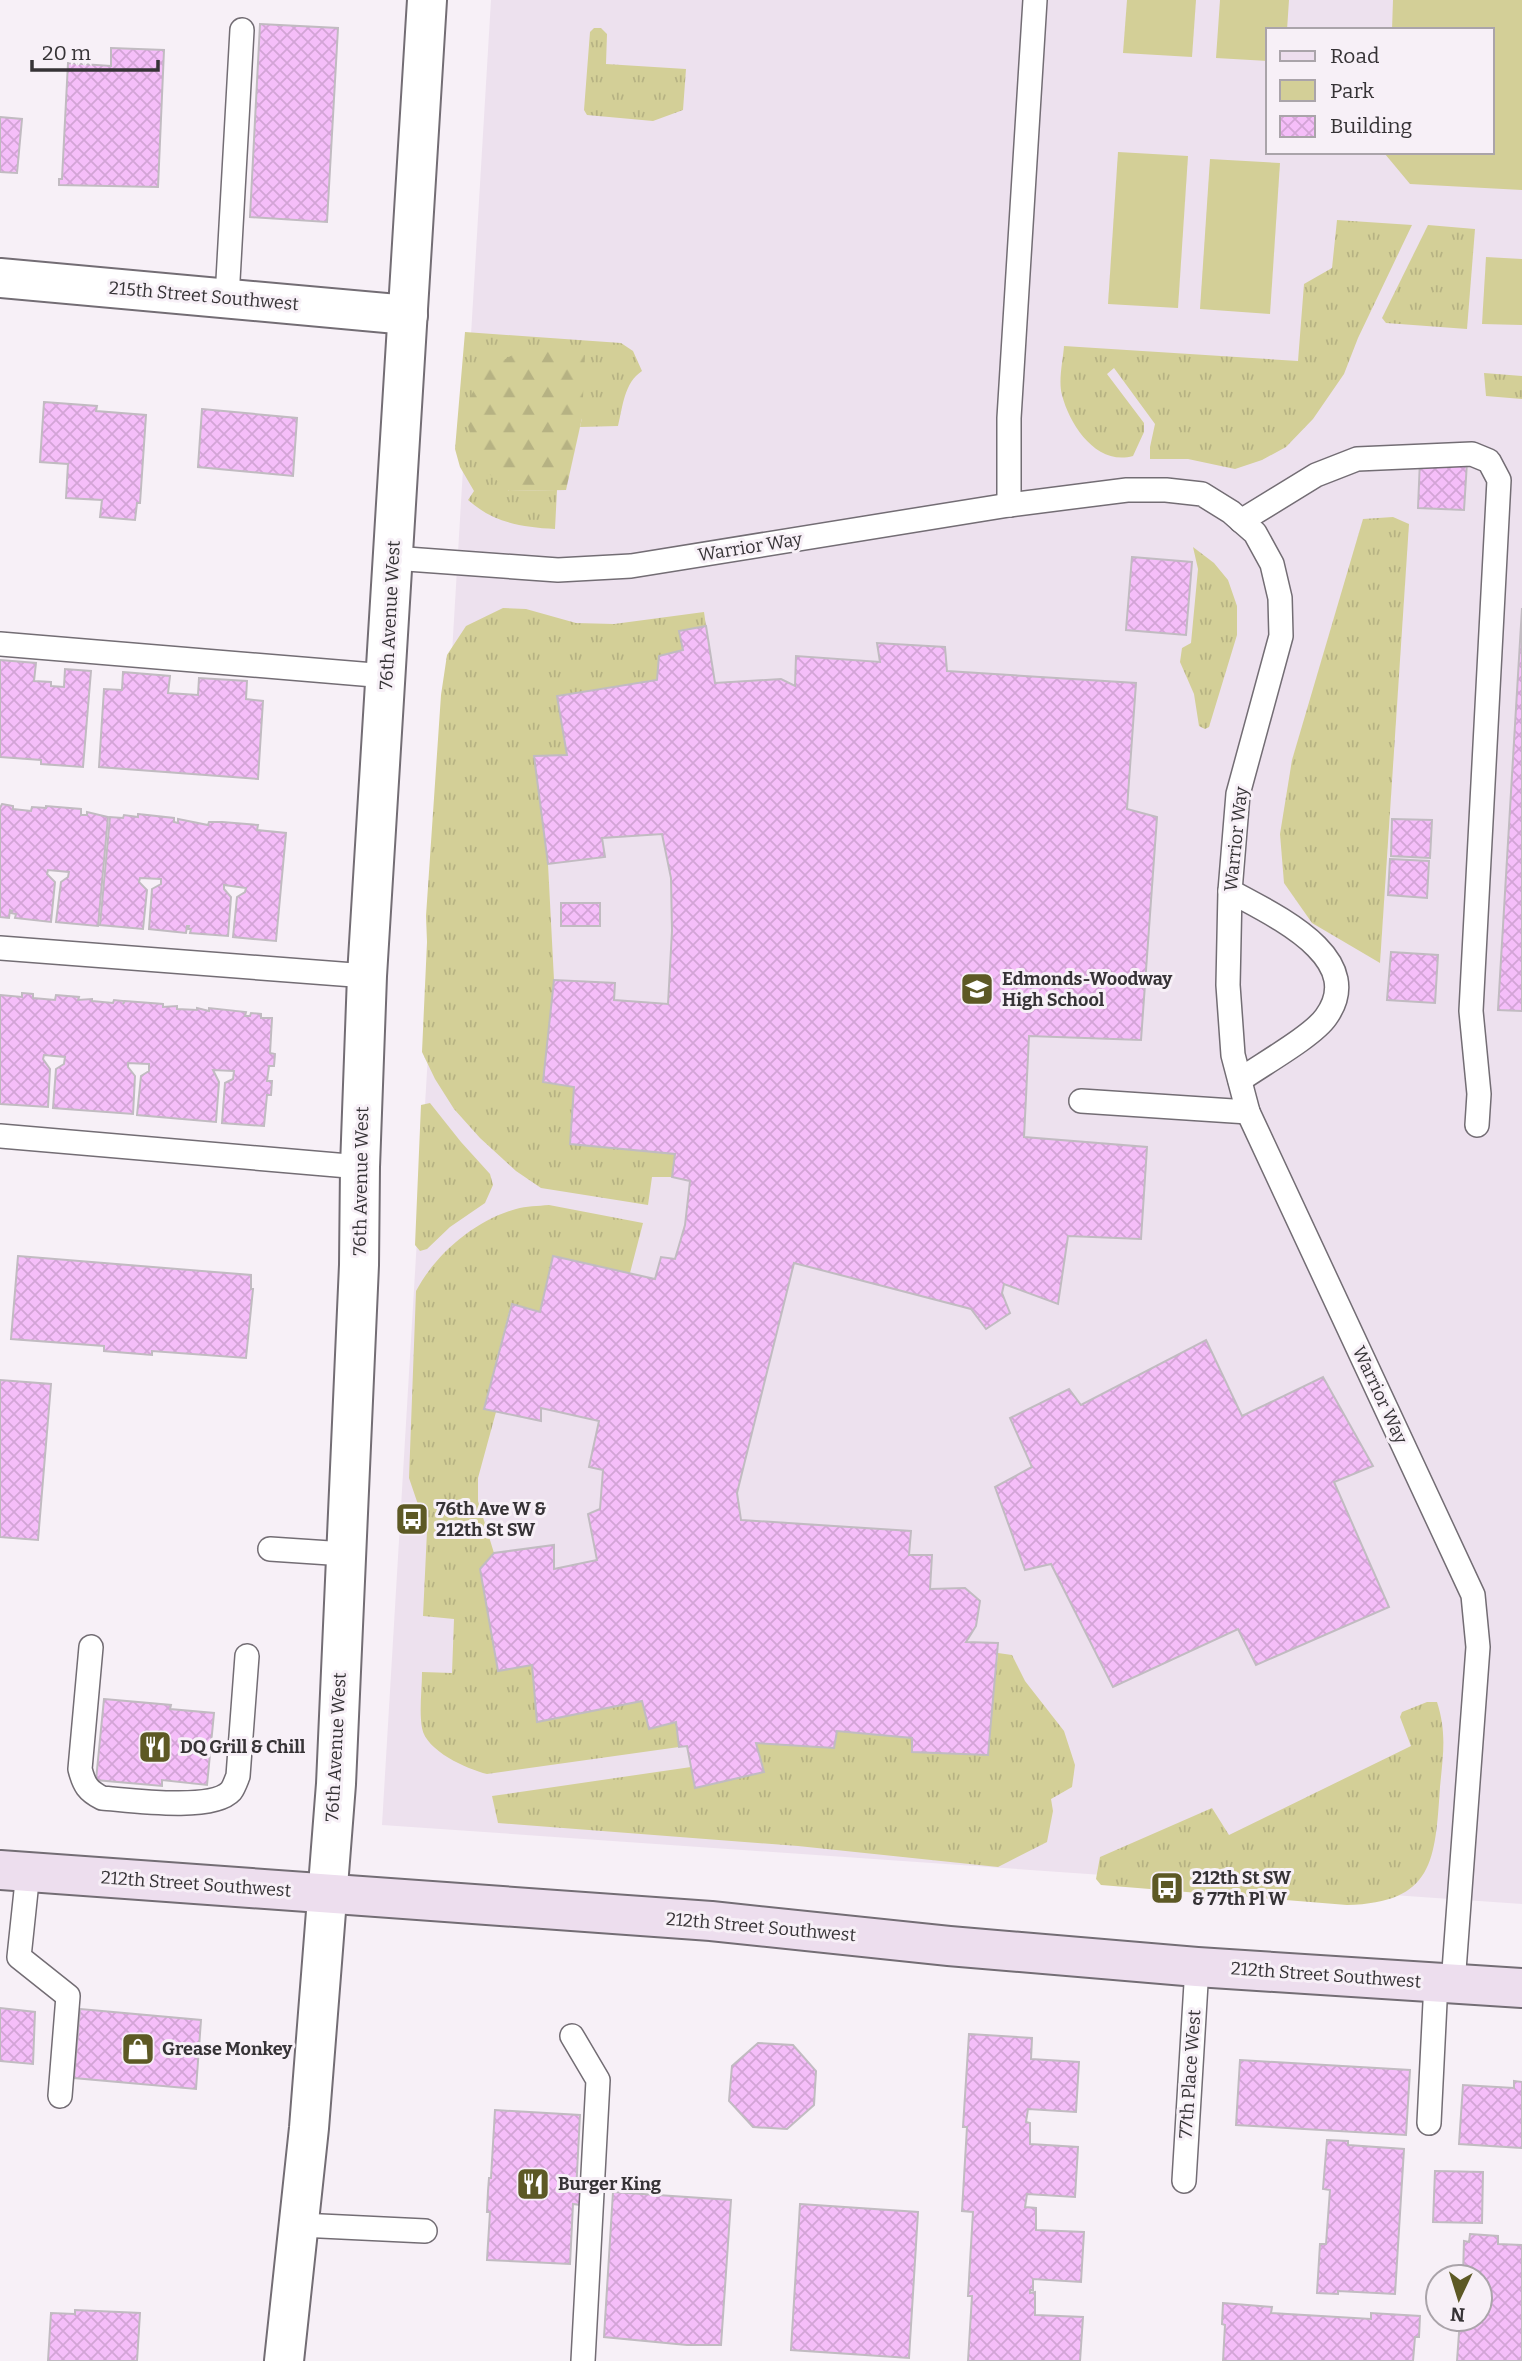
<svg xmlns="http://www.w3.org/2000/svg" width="1522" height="2361" font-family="Bitter,serif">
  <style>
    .built { fill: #ede1ee; fill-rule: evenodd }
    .grass { fill: url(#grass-tufts) }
    .forest { fill: url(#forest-firs) }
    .park { fill: #d3cf97 }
    .building { fill: url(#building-cross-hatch); stroke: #c1bbc1; stroke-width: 2 }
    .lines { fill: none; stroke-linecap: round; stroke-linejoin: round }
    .service-casing { stroke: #736d74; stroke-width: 26 }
    .minor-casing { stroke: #736d74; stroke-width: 42 }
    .tertiary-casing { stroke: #736d74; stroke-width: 42 }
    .secondary-casing { stroke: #736d74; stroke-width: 42 }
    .service { stroke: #fff; stroke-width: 23 }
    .minor { stroke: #fff; stroke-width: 38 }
    .tertiary { stroke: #fff; stroke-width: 38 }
    .secondary { stroke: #eddeee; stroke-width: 38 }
    .labels { text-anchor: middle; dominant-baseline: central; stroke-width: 6; stroke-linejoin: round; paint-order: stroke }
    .street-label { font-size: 18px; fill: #363336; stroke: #f7f0f7 }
    .poi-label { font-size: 18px; font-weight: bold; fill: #363336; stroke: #f7f0f7; text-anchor: start }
  </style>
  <defs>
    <pattern id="grass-tufts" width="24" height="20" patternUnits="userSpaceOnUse" patternTransform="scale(1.75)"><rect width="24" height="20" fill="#d3cf97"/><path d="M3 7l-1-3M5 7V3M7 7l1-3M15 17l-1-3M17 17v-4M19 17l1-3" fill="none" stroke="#b6b283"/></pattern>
    <pattern id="forest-firs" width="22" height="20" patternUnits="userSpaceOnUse" patternTransform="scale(1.75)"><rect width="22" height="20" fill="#d3cf97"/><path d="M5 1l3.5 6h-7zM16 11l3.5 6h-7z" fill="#b6b283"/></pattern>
    <pattern id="building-cross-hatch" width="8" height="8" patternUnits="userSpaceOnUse" patternTransform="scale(1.75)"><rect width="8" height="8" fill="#f5bef9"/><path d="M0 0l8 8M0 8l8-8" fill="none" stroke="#d3a4d6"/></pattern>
  </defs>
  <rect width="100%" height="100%" fill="#f7f0f7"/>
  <path class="built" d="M 491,0 L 1522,0 L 1522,1904 L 382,1825 ZM 1268,30 L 1492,30 L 1492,152 L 1268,152 Z"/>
  <g class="grass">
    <path d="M 594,28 L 601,28 L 607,34 L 606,64 L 686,69 L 683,110 L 653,121 L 587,115 L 584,110 L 590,32 Z"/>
    <path d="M 1337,220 L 1412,225 L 1358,338 L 1344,374 L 1313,419 L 1286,447 L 1262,460 L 1235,469 L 1188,459 L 1150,459 L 1150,447 L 1155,424 L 1114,368 L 1107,374 L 1144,423 L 1144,432 L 1133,456 C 1097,466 1070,426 1062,395 C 1058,381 1063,360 1064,346 L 1298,361 L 1304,284 L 1332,268 Z"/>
    <path d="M 1428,225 L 1475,229 L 1467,329 L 1386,323 L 1382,318 Z"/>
    <path d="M 465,332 L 621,343 L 633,351 L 642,371 C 624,383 623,406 618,426 L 580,427 L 582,418 L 508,491 L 557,490 L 555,529 C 521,527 494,523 468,500 L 474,491 L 460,467 L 455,449 Z"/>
    <path d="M 1484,373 L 1522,376 L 1522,399 L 1486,396 Z"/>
    <path d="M 1393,517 L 1409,524 L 1380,963 L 1312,923 L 1284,883 L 1280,834 L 1292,760 L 1363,519 Z"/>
    <path d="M 1193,547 L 1214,563 L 1228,580 L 1237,606 L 1237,635 L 1209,727 L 1205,729 L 1199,726 L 1194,694 L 1180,662 L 1182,648 L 1191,643 L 1198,569 Z"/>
    <path d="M 503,608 L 526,609 L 576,623 L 614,624 L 704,612 L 706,626 L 679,631 L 683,650 L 659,656 L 657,680 L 567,755 L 534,757 L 548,864 L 554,980 L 543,1082 L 574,1087 L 570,1144 L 675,1154 L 672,1177 L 652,1177 L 648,1205 L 541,1188 L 516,1171 L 480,1138 L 454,1109 L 435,1079 L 422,1052 L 427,942 L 426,916 L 441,695 L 447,655 L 466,626 Z"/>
    <path d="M 430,1103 L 461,1142 L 490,1174 L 493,1185 L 485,1203 L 450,1227 L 427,1249 L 420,1251 L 415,1245 L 421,1105 Z"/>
    <path d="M 549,1205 L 643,1223 L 630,1273 L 554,1257 L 540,1312 L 511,1305 L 484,1408 L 496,1412 L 478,1478 L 478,1501 L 494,1553 L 480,1569 L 498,1671 L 532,1665 L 537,1722 L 642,1701 L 649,1729 L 676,1722 L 679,1747 L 487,1774 C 467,1769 426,1751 422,1728 C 419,1711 422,1690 422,1672 L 452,1673 L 454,1619 L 423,1616 L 427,1531 L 409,1478 L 416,1291 C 436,1254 474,1221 516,1209 C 526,1206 538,1206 549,1205 Z"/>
    <path d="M 998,1653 L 1012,1655 L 1025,1681 L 1064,1731 L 1075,1765 L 1072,1787 L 1051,1799 L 1053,1811 L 1047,1842 L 998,1867 L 798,1846 L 498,1823 L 492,1796 L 691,1767 L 756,1743 L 834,1748 L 837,1731 L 912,1738 L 912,1752 L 987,1755 Z"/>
    <path d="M 1427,1702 L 1437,1702 C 1447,1733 1443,1755 1440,1787 C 1435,1860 1434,1903 1347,1905 L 1101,1885 L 1096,1879 L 1100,1857 L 1212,1808 L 1229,1835 L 1411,1746 L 1400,1717 L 1402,1712 Z"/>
  </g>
  <path class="forest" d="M 528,346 L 585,355 L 582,418 L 566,490 L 509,491 L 480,466 L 463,409 L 486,370 Z"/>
  <g class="park">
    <path d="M 1127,0 L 1196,0 L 1192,57 L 1123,53 Z"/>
    <path d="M 1220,0 L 1289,0 L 1287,30 L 1268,30 L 1268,61 L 1216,58 Z"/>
    <path d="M 1393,0 L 1522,0 L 1522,190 L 1410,184 L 1385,154 L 1492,152 L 1492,30 L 1392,30 Z"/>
    <path d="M 1118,152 L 1188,156 L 1178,308 L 1108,304 Z"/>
    <path d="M 1210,159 L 1280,163 L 1270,314 L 1200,309 Z"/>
    <path d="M 1486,257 L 1522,259 L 1522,325 L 1482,324 Z"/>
  </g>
  <g class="building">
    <path d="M 260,24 L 338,28 L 327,222 L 250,217 Z"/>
    <path d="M 111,48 L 164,50 L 158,187 L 59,185 L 59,179 L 62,179 L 68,63 L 111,66 Z"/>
    <path d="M 0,117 L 22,119 L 17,173 L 0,172 Z"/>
    <path d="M 44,402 L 97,406 L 96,411 L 146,415 L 140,503 L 137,503 L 135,520 L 100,517 L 102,500 L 66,498 L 68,464 L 40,462 Z"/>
    <path d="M 202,409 L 297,418 L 293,476 L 198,467 Z"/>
    <path d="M 1420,460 L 1467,462 L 1464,510 L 1418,508 Z"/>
    <path d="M 1132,557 L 1192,562 L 1186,635 L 1126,630 Z"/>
    <path d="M 1522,608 L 1522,1011 L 1498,1010 Z"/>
    <path d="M 706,626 L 715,683 L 781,679 L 795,686 L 796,656 L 880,662 L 877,643 L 945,647 L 947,671 L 1136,683 L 1127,809 L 1157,817 L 1141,1040 L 1029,1036 L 1024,1137 L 1147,1147 L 1141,1239 L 1068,1236 L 1058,1304 L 1004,1284 L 1002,1293 L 1010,1313 L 986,1329 L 971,1309 L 794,1263 L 737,1493 L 741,1520 L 911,1531 L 909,1555 L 932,1555 L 930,1589 L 965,1588 L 980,1601 L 976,1626 L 966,1642 L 998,1643 L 988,1755 L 912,1752 L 912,1738 L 837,1731 L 834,1748 L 756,1743 L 764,1772 L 695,1788 L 687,1746 L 679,1747 L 676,1722 L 649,1729 L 642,1701 L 537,1722 L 532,1665 L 498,1671 L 480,1569 L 494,1553 L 554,1545 L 554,1569 L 597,1560 L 588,1514 L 600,1509 L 603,1470 L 589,1467 L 599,1421 L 541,1408 L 541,1421 L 484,1409 L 512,1304 L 540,1312 L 553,1256 L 655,1279 L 661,1257 L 675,1259 L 685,1225 L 690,1181 L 672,1177 L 675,1154 L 570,1144 L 574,1087 L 543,1082 L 554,980 L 615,983 L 614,1000 L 668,1004 L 672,931 L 671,878 L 662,834 L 602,838 L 605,857 L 548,864 L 534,756 L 567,755 L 557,696 L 657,680 L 659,656 L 683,650 L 679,631 Z"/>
    <path d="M 0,660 L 36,663 L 34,681 L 51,682 L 51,686 L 64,687 L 65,669 L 91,671 L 83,767 L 41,764 L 41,760 L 0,757 Z"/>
    <path d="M 123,672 L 170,676 L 168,693 L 198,695 L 199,678 L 247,681 L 246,699 L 263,701 L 258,779 L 99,767 L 104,689 L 122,690 Z"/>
    <path d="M 2,804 L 13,806 L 13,809 L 31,811 L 32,807 L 46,808 L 46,806 L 81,809 L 81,815 L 87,815 L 87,812 L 108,817 L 98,926 L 56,922 L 61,882 L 68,877 L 69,872 L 48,870 L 47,874 L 55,882 L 51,922 L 15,918 L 16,914 L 11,913 L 12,911 L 10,910 L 9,918 L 0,917 L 0,808 Z"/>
    <path d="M 138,814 L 174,818 L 174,822 L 178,823 L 178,819 L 208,825 L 209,822 L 222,822 L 258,825 L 257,830 L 286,833 L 276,941 L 233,937 L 237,897 L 245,892 L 246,888 L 224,885 L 224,889 L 231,897 L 228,936 L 190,933 L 191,929 L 188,929 L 189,926 L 187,926 L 186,933 L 149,929 L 152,889 L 161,884 L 161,879 L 140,878 L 139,882 L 147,890 L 143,929 L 100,925 L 110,817 L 123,818 L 124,815 L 138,817 Z"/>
    <path d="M 1392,819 L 1432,820 L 1430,858 L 1391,856 Z"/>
    <path d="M 1390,859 L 1429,861 L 1427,898 L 1388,895 Z"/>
    <rect x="561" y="903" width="39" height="23"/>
    <path d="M 1391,952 L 1438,955 L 1435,1003 L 1387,1000 Z"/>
    <path d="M 22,993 L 33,994 L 33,998 L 55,1000 L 56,995 L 79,997 L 78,1000 L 92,999 L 92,1001 L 113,1003 L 114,1000 L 124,1001 L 123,1004 L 125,1001 L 163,1004 L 163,1007 L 177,1006 L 177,1009 L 197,1010 L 197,1008 L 209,1011 L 209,1008 L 246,1012 L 245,1016 L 250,1016 L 251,1013 L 261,1014 L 261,1018 L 272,1018 L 270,1053 L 275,1054 L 274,1066 L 269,1066 L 267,1081 L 272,1081 L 271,1095 L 267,1095 L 264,1126 L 222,1123 L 225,1083 L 233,1079 L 234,1071 L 213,1070 L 219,1082 L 216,1122 L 137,1115 L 141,1076 L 149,1071 L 149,1064 L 128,1063 L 128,1067 L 135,1076 L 133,1114 L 53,1108 L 56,1069 L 64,1064 L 65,1057 L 44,1055 L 43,1059 L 50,1069 L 48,1107 L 0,1104 L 0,995 L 22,997 Z"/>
    <path d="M 18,1256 L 251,1275 L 251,1289 L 253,1289 L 246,1358 L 152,1351 L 152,1355 L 104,1351 L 104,1346 L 11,1339 Z"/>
    <path d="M 1206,1340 L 1242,1416 L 1323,1377 L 1373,1466 L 1334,1482 L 1389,1607 L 1256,1665 L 1238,1629 L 1113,1687 L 1051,1564 L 1025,1570 L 995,1487 L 1032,1467 L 1010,1418 L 1069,1389 L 1081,1405 Z"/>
    <path d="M 0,1380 L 51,1384 L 38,1540 L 0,1537 Z"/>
    <path d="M 104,1699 L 171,1705 L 170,1709 L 214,1713 L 207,1785 L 162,1780 L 162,1786 L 96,1780 Z"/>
    <path d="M 0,2008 L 35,2012 L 33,2064 L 0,2061 Z"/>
    <path d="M 80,2009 L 201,2020 L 196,2089 L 74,2078 Z"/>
    <path d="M 969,2034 L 1032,2038 L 1031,2059 L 1079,2062 L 1076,2112 L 1028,2109 L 1026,2122 L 1030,2123 L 1030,2144 L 1078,2147 L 1075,2197 L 1027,2194 L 1025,2207 L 1036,2208 L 1036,2230 L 1084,2232 L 1081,2282 L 1033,2279 L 1033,2290 L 1030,2290 L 1030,2293 L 1035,2292 L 1035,2315 L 1083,2317 L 1080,2361 L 968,2361 L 972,2296 L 968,2296 L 973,2212 L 962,2211 L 967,2127 L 963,2127 Z"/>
    <path d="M 758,2043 L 793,2045 L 816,2071 L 814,2105 L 787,2129 L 753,2127 L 729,2101 L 732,2066 Z"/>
    <path d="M 1240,2060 L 1410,2070 L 1406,2135 L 1236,2125 Z"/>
    <path d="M 1514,2081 L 1522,2082 L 1522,2148 L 1459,2144 L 1463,2085 L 1514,2088 Z"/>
    <path d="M 495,2110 L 580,2115 L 576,2192 L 581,2191 L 581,2205 L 573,2204 L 570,2264 L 487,2260 L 490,2212 L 487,2212 L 488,2191 L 489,2178 L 491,2178 Z"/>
    <path d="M 1327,2140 L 1348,2141 L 1348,2145 L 1404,2149 L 1395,2294 L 1338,2291 L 1338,2294 L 1317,2293 L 1320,2244 L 1326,2244 L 1330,2190 L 1323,2189 Z"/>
    <path d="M 1435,2171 L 1483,2172 L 1482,2223 L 1433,2222 Z"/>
    <path d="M 613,2192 L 731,2200 L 721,2345 L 687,2345 L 604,2337 Z"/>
    <path d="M 800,2204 L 918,2212 L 909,2358 L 791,2350 Z"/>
    <path d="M 1470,2234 L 1498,2236 L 1498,2244 L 1522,2245 L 1522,2361 L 1457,2361 L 1460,2319 L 1480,2319 L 1480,2277 L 1453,2277 L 1453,2274 L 1463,2274 L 1464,2241 L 1469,2242 Z"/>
    <path d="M 1223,2303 L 1272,2307 L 1271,2313 L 1371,2319 L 1371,2313 L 1420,2316 L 1419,2337 L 1415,2337 L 1413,2361 L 1223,2361 L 1225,2325 L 1222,2324 Z"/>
    <path d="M 75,2310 L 140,2313 L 137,2361 L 48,2361 L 51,2313 L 75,2314 Z"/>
  </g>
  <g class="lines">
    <defs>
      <g id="service">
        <path d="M 227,298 L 242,30"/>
        <path d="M 1009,505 L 1009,418 L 1035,0"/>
        <path d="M 1241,521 L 1316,475 L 1357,459 L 1472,454 L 1489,461 L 1499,480 L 1471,1011 L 1479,1094 L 1477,1125"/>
        <path d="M 393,558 L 558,570 L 631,566 L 1009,505 L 1127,490 L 1166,490 L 1202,494 L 1231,512 L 1255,533 L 1272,564 L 1280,598 L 1281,636 L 1238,794 L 1230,891 L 1228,985 L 1233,1055 L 1248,1112 L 1473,1595 L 1478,1647 L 1453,1984"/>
        <path d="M 0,644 L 386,676"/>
        <path d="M 1230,891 C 1271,914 1369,957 1326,1017 C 1313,1036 1261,1065 1240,1080"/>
        <path d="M 0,948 L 367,976"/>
        <path d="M 1081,1101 L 1248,1112"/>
        <path d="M 0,1136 L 360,1167"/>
        <path d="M 270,1549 L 345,1554"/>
        <path d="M 91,1647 L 80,1769 C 84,1785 88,1791 102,1798 C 129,1800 212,1812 231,1791 C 234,1787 236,1781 238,1776 L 247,1656"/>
        <path d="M 28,1872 L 19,1957 L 68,1996 L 60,2096"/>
        <path d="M 572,2036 L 598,2080 L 583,2361"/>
        <path d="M 1429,2123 L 1436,1982"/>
        <path d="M 1184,2181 L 1197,1967"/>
        <path d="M 300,2225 L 425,2231"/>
      </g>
      <path id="minor" d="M 0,278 L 408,315"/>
      <path id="tertiary" d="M 284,2361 L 309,2128 L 336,1784 L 359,1265 L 360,1167 L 367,976 L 427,0"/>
      <path id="secondary" d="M 0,1870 L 711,1921 L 949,1946 L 1197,1967 L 1522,1988"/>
    </defs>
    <use href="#service" class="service-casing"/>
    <use href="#minor" class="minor-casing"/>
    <use href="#tertiary" class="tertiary-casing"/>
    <use href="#secondary" class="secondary-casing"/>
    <use href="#service" class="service"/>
    <use href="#minor" class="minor"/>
    <use href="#tertiary" class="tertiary"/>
    <use href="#secondary" class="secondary"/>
  </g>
  <defs>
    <symbol id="school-square" viewBox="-11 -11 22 22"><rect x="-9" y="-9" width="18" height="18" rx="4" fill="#5d5925" stroke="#f7f0f7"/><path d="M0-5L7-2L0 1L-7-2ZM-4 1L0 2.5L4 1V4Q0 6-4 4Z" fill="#fff"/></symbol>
    <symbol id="bus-square" viewBox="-11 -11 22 22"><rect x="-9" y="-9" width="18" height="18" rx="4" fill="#5d5925" stroke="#f7f0f7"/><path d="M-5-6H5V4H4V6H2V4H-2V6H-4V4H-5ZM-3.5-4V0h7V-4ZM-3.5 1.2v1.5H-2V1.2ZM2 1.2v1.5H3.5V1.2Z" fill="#fff"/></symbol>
    <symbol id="restaurant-square" viewBox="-11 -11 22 22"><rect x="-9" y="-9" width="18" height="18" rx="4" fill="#5d5925" stroke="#f7f0f7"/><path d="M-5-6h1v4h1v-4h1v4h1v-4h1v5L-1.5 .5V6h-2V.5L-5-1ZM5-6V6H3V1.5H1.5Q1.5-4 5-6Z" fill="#fff"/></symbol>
    <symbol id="shop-square" viewBox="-11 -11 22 22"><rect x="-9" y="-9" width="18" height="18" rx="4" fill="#5d5925" stroke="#f7f0f7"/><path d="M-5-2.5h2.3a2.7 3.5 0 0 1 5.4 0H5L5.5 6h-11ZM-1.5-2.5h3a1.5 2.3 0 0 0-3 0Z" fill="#fff"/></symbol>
  </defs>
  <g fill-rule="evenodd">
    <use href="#school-square" x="958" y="970" width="38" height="38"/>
    <use href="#bus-square" x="393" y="1500" width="38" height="38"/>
    <use href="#restaurant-square" x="136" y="1728" width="38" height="38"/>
    <use href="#bus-square" x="1148" y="1869" width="38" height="38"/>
    <use href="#shop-square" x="119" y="2030" width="38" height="38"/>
    <use href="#restaurant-square" x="514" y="2165" width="38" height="38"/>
  </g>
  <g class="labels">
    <g class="street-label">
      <text transform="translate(204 296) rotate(5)">215th Street Southwest</text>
      <text transform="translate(750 547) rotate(-9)">Warrior Way</text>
      <text transform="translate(390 615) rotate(-87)">76th Avenue West</text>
      <text transform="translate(1236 839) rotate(-84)">Warrior Way</text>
      <text transform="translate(361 1181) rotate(-89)">76th Avenue West</text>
      <text transform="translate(1380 1395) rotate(65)">Warrior Way</text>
      <text transform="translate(336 1747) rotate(-87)">76th Avenue West</text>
      <text transform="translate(196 1884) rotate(4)">212th Street Southwest</text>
      <text transform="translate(761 1927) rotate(5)">212th Street Southwest</text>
      <text transform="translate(1326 1975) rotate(4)">212th Street Southwest</text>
      <text transform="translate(1190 2074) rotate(-86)">77th Place West</text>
    </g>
    <g class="poi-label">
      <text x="1002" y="979">Edmonds-Woodway<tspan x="1002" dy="21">High School</tspan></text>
      <text x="436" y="1509">76th Ave W &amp;<tspan x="436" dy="21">212th St SW</tspan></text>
      <text x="180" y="1747">DQ Grill &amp; Chill</text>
      <text x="1192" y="1878">212th St SW<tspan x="1192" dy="21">&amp; 77th Pl W</tspan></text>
      <text x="162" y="2049">Grease Monkey</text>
      <text x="558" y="2184">Burger King</text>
    </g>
  </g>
  <rect x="1266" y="28" width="228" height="126" fill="#f7f0f7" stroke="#aaa4aa" stroke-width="2"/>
  <rect x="1280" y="51" width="35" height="10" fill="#eddeee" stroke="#aaa4aa" stroke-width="2"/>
  <text x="1330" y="63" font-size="21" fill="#363336">Road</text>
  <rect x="1280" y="80" width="35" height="21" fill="#d3cf97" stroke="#aaa4aa" stroke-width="2"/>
  <text x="1330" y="98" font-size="21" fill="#363336">Park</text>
  <rect x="1280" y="116" width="35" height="21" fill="url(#building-cross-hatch)" stroke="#aaa4aa" stroke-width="2"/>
  <text x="1330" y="133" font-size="21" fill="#363336">Building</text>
  <g transform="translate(1459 2298) rotate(184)"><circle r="33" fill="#f7f0f7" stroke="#aaa4aa" stroke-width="2"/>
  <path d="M0-5L12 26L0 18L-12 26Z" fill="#5d5925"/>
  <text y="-10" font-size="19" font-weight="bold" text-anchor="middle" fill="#363336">N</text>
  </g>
  <path d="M32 60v10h126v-10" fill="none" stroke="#363336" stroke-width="3.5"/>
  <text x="42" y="60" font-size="21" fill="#363336" stroke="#f7f0f7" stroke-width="5" paint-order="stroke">20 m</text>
</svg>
